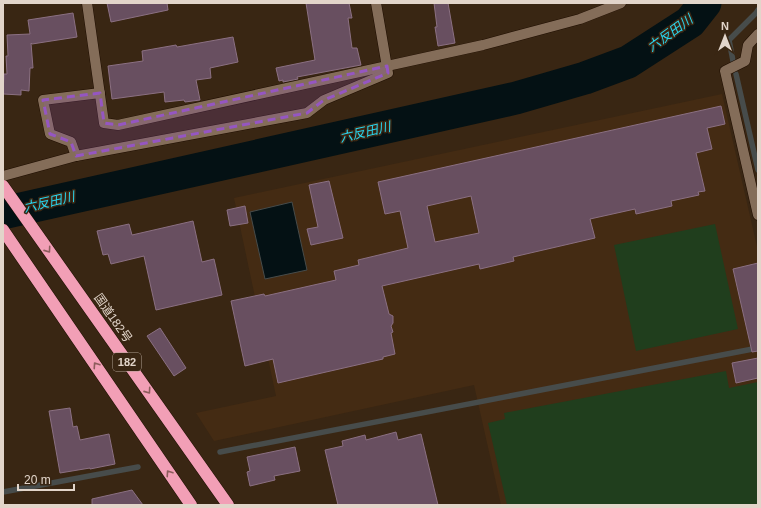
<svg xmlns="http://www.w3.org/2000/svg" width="761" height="508" font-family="Arial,'Noto Sans JP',sans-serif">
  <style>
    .built { fill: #442b13 }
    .green { fill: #203e1d }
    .water { fill: #041114; stroke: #474c4b }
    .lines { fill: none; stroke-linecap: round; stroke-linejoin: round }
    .stream { stroke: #474c4b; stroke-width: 5.5 }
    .river { stroke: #041114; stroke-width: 33 }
    .building { fill: #684f60; stroke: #8b7082; fill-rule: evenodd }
    .minor-casing { stroke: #1f0e00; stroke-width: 11 }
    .highway-casing { stroke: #1f0e00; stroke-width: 13 }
    .minor { stroke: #846d59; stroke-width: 10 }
    .highway { stroke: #f29fb6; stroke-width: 12 }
    .oneway { stroke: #8c5c5c }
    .marked { fill: #9556c2; fill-opacity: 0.2; stroke: #9556c2; stroke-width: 3; stroke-dasharray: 8 5; stroke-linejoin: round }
    .labels { text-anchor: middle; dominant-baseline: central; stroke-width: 3; stroke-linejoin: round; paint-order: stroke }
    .shield { fill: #392613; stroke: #afa093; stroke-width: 1 }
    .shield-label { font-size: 11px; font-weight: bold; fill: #e2d5ca }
    .street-label { font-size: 12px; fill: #e2d5ca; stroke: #392613 }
    .water-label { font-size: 13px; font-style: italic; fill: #28d6f0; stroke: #392613 }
  </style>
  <rect width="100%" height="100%" fill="#392613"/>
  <path class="built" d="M 722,94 L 758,251 L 758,505 L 501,505 L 474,385 L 214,441 L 196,413 L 276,396 L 234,198 Z"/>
  <g class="green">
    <path d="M 715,224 L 738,329 L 636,351 L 614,245 Z"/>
    <path d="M 726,371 L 729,388 L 758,382 L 758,505 L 507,505 L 488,423 L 505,419 L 504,413 Z"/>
  </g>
  <path class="water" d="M 292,202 L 307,270 L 265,279 L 250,212 Z"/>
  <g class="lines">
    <g class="stream">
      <path d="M 733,61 L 729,40 L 756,13 L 758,10"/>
      <path d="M 736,74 L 758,170"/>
      <path d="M 220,452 L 758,348"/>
      <path d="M 3,492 L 138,467"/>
    </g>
    <path class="river" d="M 3,213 L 516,98 L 585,78 L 628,62 L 690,22 L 705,3"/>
  </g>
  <g class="building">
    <path d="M 107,3 L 167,3 L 168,10 L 111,22 Z"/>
    <path d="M 306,3 L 349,3 L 352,18 L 348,18 L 352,48 L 357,48 L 361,65 L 297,77 L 298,79 L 283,82 L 283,80 L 279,81 L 276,68 L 315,60 Z"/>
    <path d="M 434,3 L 448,3 L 455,43 L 438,46 L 435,27 L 437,27 Z"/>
    <path d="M 73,13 L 77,37 L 32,44 L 31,43 L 33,68 L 30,68 L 29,91 L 21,90 L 21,95 L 3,94 L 4,74 L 7,74 L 6,56 L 8,56 L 7,35 L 30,34 L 28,20 Z"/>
    <path d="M 233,37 L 238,62 L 210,68 L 211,78 L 196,80 L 200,100 L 185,102 L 184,100 L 165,102 L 164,92 L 112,99 L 108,66 L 143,61 L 142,51 L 176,45 L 177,47 Z"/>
    <path d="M 721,106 L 725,124 L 707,128 L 712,149 L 696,153 L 705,191 L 698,192 L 699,195 L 671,201 L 672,206 L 636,214 L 635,209 L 590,219 L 595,238 L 513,257 L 514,261 L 480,269 L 479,264 L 382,286 L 389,314 L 393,316 L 393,323 L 391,326 L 393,332 L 391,333 L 395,354 L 383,357 L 383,359 L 278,383 L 273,359 L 245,366 L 231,301 L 264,294 L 265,296 L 336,280 L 334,271 L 359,265 L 358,260 L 408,248 L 400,211 L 385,214 L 378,182 ZM 471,196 L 479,233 L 435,242 L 427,206 Z"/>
    <path d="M 329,181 L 343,238 L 311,245 L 307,229 L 318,227 L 309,185 Z"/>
    <path d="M 245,206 L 248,223 L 230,226 L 227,210 Z"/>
    <path d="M 193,221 L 202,262 L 214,259 L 222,295 L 156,310 L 144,256 L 111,264 L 108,254 L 103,255 L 97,231 L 129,224 L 132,235 Z"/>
    <path d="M 758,263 L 758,351 L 752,352 L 733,269 Z"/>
    <path d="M 160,328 L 186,368 L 174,376 L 147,336 Z"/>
    <path d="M 758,358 L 758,378 L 736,383 L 732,363 Z"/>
    <path d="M 70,408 L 73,427 L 77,426 L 80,440 L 109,434 L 115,464 L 90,469 L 90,468 L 60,473 L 49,411 Z"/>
    <path d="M 396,432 L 398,440 L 421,434 L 438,505 L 338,505 L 325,450 L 343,446 L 342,441 L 365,435 L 366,440 Z"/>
    <path d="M 295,447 L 300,471 L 274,476 L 275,480 L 250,486 L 247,472 L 250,471 L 247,457 Z"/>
    <path d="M 132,490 L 143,505 L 92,505 L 92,499 Z"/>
  </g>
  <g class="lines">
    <defs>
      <g id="minor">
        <path d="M 87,3 L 104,123 L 118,125 L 483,45 L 580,19 L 621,3"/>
        <path d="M 758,34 L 748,45 L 745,61 L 725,71 L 758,215"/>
        <path d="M 76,156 L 71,142 L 50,134 L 43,100 L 100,93"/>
        <path d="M 3,176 L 76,156 L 307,113 L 324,100 L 388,73 L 376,3"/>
      </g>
      <g id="highway">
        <path d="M 3,186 L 228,505"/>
        <path d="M 3,230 L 191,505"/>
      </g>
    </defs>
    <use href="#minor" class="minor-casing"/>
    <use href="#highway" class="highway-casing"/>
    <use href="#minor" class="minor"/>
    <use href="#highway" class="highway"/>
  </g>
  <defs><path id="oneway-chevron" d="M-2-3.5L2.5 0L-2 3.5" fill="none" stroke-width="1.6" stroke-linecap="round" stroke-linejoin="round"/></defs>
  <g class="oneway">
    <use href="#oneway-chevron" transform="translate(48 250) rotate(55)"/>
    <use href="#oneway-chevron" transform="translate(96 365) rotate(-124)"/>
    <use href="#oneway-chevron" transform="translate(148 391) rotate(55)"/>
    <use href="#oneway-chevron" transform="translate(169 473) rotate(-124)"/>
  </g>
  <path class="marked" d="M 387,66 L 388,73 L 324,100 L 307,113 L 76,156 L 71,142 L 50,134 L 43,100 L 100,93 L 104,123 L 118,125 Z"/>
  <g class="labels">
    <rect class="shield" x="113" y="353" width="28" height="18" rx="3"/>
    <g class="shield-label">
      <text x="127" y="362">182</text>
    </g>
    <g class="street-label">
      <text transform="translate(113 318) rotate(55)">国道182号</text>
    </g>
    <g class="water-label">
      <text transform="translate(670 33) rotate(-36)">六反田川</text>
      <text transform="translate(365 132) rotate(-13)">六反田川</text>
      <text transform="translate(49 202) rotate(-13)">六反田川</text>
    </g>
  </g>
  <rect width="761" height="508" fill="none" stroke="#e2d5ca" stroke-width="8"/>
  <g transform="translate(725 36)" stroke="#392613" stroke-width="3" paint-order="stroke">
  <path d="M0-3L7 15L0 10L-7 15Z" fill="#e2d5ca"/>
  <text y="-6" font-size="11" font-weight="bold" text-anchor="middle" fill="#e2d5ca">N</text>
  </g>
  <path d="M18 484v6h56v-6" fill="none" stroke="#e2d5ca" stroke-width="2"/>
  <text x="24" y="484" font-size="12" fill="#e2d5ca" stroke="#392613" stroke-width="3" paint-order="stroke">20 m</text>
</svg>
